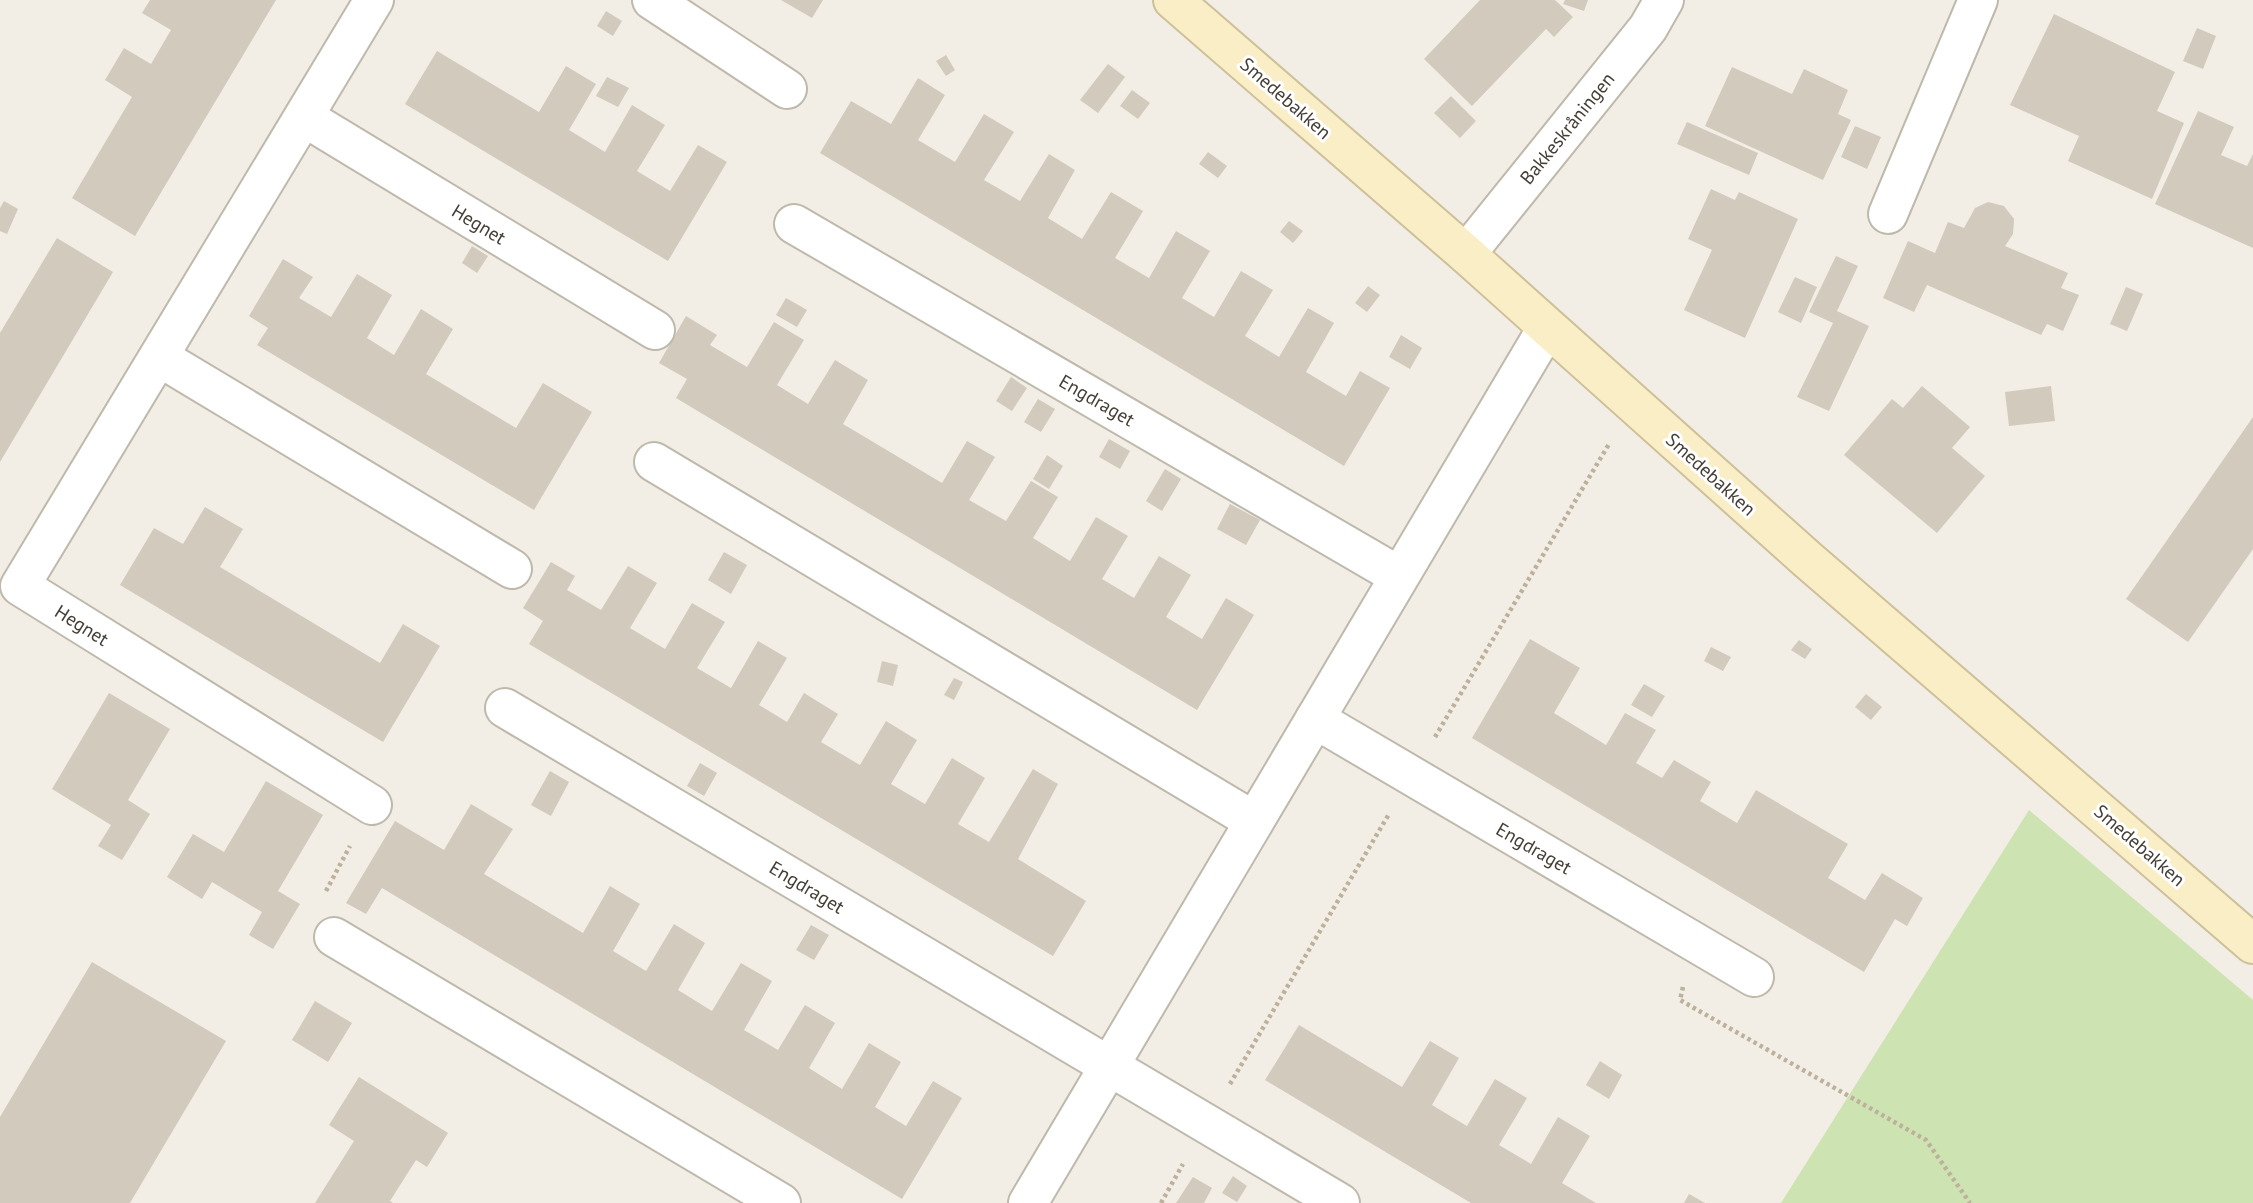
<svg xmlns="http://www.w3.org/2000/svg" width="2253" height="1203" font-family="'PT Sans',sans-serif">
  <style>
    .green { fill: #cde3b2 }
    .building { fill: #d2cabc }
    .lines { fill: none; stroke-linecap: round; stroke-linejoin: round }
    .street-casing { stroke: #bfb9ac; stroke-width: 42 }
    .secondary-casing { stroke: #cec098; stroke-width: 42 }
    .path { stroke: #bdb19c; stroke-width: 4.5; stroke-dasharray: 3.5 3.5; stroke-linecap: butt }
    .street { stroke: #fff; stroke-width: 38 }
    .secondary { stroke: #faeec7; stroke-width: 38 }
    .labels { text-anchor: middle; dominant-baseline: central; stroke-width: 6; stroke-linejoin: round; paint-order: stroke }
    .street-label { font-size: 19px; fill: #443e36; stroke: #fff }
  </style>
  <rect width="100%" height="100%" fill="#f2eee6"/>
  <path class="green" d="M 2029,810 L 2253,1000 L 2253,1203 L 1781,1203 Z"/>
  <g class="building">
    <path d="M 150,0 L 276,0 L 135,236 L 72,198 L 132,97 L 105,80 L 124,48 L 151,64 L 171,30 L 142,13 Z"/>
    <path d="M 781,0 L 823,0 L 812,18 Z"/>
    <path d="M 1480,0 L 1555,0 L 1573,17 L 1554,37 L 1546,29 L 1472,106 L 1424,59 Z"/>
    <path d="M 1565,0 L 1588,0 L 1584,11 L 1563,4 Z"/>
    <path d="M 606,11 L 622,21 L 613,36 L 597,26 Z"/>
    <path d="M 2054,14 L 2175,72 L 2157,111 L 2184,123 L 2152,199 L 2068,161 L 2079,136 L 2010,105 Z"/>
    <path d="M 2197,28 L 2216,36 L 2203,69 L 2183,61 Z"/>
    <path d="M 437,51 L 539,112 L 566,66 L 596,84 L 569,130 L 605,152 L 632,105 L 665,125 L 637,171 L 670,191 L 698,145 L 727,162 L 668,261 L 405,104 Z"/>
    <path d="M 946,55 L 955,70 L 946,76 L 936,61 Z"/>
    <path d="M 1108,64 L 1125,77 L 1098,113 L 1080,100 Z"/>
    <path d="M 1732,67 L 1792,94 L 1804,69 L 1848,90 L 1838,114 L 1851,120 L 1823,180 L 1705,126 Z"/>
    <path d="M 607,77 L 629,88 L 618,107 L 596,96 Z"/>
    <path d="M 918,78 L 945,95 L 918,140 L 955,162 L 984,114 L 1014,132 L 984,180 L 1020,201 L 1049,154 L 1075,170 L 1048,218 L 1082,239 L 1111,192 L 1143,211 L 1115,258 L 1149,278 L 1176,231 L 1210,251 L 1182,298 L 1214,317 L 1241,271 L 1273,290 L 1245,336 L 1279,357 L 1308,308 L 1334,323 L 1306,372 L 1346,396 L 1360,371 L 1390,388 L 1344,466 L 820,153 L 851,101 L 891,124 Z"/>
    <path d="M 1132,90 L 1150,103 L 1138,119 L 1120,106 Z"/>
    <path d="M 1451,96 L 1476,121 L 1460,138 L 1434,113 Z"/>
    <path d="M 2198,111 L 2234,127 L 2221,155 L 2247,166 L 2253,154 L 2253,248 L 2155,204 Z"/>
    <path d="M 1687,122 L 1758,153 L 1749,175 L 1677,144 Z"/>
    <path d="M 1855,126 L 1881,137 L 1867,169 L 1841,157 Z"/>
    <path d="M 1208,152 L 1227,166 L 1218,178 L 1199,164 Z"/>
    <path d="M 1711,189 L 1735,200 L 1739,192 L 1798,219 L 1745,338 L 1684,310 L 1712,250 L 1688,239 Z"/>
    <path d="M 4,201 L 18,209 L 7,234 L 0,231 L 0,208 Z"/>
    <path d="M 1988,202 L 2004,206 L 2014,219 L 2013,234 L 2005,246 L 2068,273 L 2061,288 L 2079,295 L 2063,331 L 2047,324 L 2041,335 L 1927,285 L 1914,312 L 1883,298 L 1908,241 L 1935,253 L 1948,222 L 1964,228 L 1975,208 Z"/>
    <path d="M 1289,221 L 1303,231 L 1293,243 L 1280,232 Z"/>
    <path d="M 57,238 L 113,272 L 0,462 L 0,333 Z"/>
    <path d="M 472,246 L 488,256 L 477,273 L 462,263 Z"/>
    <path d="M 1836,256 L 1858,266 L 1837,311 L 1869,326 L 1829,411 L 1797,397 L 1833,323 L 1809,312 Z"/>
    <path d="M 283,259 L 313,277 L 299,298 L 331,317 L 357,274 L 392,295 L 367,338 L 394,355 L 421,309 L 453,329 L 426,374 L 516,428 L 543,383 L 592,412 L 534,510 L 257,345 L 268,328 L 249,316 Z"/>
    <path d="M 1795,277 L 1817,287 L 1801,323 L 1778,312 Z"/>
    <path d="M 1368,286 L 1380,295 L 1367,312 L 1355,303 Z"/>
    <path d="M 2126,287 L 2143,294 L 2127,331 L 2110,324 Z"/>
    <path d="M 786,298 L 807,310 L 797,327 L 776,315 Z"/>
    <path d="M 686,316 L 717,335 L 710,345 L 747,367 L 774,322 L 804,340 L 777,385 L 808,404 L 835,360 L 868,380 L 843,424 L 942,483 L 967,441 L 995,457 L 969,500 L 1006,521 L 1031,481 L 1058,497 L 1033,538 L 1070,561 L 1096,517 L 1128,536 L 1102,579 L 1134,598 L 1159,556 L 1191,575 L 1166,617 L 1202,639 L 1226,598 L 1254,615 L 1197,710 L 676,398 L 687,379 L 659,363 Z"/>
    <path d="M 1401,335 L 1422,348 L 1410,369 L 1389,357 Z"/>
    <path d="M 1011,377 L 1027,388 L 1012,411 L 996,401 Z"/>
    <path d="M 1922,386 L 1970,427 L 1952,448 L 1985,476 L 1937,533 L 1844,455 L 1892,399 L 1903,408 Z"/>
    <path d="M 2051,386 L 2055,421 L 2009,426 L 2005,392 Z"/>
    <path d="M 1038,399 L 1055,409 L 1041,432 L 1024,422 Z"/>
    <path d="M 2253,417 L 2253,549 L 2188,642 L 2126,599 Z"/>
    <path d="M 1109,439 L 1130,451 L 1120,469 L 1099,457 Z"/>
    <path d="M 1047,455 L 1063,466 L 1049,489 L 1033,479 Z"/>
    <path d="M 1165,469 L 1181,479 L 1162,511 L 1146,501 Z"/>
    <path d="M 1230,504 L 1260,520 L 1246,545 L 1217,529 Z"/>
    <path d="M 205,507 L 243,529 L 220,567 L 380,663 L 403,624 L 440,646 L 383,742 L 120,585 L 154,528 L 183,544 Z"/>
    <path d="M 724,552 L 747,565 L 731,594 L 708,580 Z"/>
    <path d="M 551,562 L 575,576 L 567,590 L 601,610 L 628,566 L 657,583 L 630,628 L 665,649 L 692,603 L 725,622 L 697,668 L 731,688 L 758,641 L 787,658 L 759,705 L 787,722 L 804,693 L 838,714 L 821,742 L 860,765 L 886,721 L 917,740 L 891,784 L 925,804 L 952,758 L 985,778 L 958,824 L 989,842 L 1033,769 L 1058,784 L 1018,859 L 1086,901 L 1053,956 L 529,644 L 543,621 L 523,608 Z"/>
    <path d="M 1530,639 L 1580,668 L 1554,713 L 1606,745 L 1625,713 L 1656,730 L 1636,763 L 1662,778 L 1674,760 L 1711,782 L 1700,801 L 1737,823 L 1756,790 L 1848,844 L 1828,878 L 1865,900 L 1882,873 L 1923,898 L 1907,926 L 1895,919 L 1864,972 L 1472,738 Z"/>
    <path d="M 1799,640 L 1812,649 L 1805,659 L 1791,650 Z"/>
    <path d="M 1711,647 L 1731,657 L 1723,671 L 1704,661 Z"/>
    <path d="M 882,661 L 898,665 L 893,686 L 877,682 Z"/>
    <path d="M 954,678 L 963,682 L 954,700 L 944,695 Z"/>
    <path d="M 1644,684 L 1665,696 L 1652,717 L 1631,705 Z"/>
    <path d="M 109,693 L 170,729 L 128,800 L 150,814 L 122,860 L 98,846 L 111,825 L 52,789 Z"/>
    <path d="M 1866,694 L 1882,707 L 1871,720 L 1855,707 Z"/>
    <path d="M 700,763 L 717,773 L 704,796 L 687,786 Z"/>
    <path d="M 550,771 L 569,782 L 551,816 L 531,805 Z"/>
    <path d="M 266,781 L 323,815 L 278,891 L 300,904 L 273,949 L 249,935 L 262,912 L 212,882 L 202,899 L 167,877 L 193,834 L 224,852 Z"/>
    <path d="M 471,804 L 513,829 L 484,874 L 583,933 L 610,886 L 640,904 L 613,951 L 646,971 L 674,924 L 705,943 L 678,990 L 712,1011 L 741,963 L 772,981 L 744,1030 L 778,1050 L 805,1005 L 835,1023 L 809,1068 L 842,1089 L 869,1043 L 901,1062 L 875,1107 L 906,1126 L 933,1081 L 962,1098 L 902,1199 L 382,888 L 366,914 L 346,903 L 395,821 L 444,850 Z"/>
    <path d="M 811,925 L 829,935 L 814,960 L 796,950 Z"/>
    <path d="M 92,962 L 226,1041 L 130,1203 L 0,1203 L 0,1117 Z"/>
    <path d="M 315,1001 L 352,1023 L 328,1062 L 292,1040 Z"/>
    <path d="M 1299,1025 L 1402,1087 L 1430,1041 L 1459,1058 L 1432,1105 L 1467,1126 L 1495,1079 L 1527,1098 L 1499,1145 L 1531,1164 L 1558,1117 L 1590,1136 L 1562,1183 L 1596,1203 L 1471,1203 L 1265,1080 Z"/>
    <path d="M 1600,1061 L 1622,1075 L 1609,1099 L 1586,1085 Z"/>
    <path d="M 359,1077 L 448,1133 L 427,1167 L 416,1160 L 390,1201 L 393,1203 L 315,1203 L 354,1141 L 329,1125 Z"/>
    <path d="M 1233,1176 L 1247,1186 L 1237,1202 L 1222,1193 Z"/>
    <path d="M 1193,1177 L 1212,1188 L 1204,1203 L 1176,1203 Z"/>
    <path d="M 1689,1194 L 1705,1203 L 1684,1203 Z"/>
  </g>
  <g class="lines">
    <defs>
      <g id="street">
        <path d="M 652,0 L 787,89"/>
        <path d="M 304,117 L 655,330"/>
        <path d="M 1888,214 L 1978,0"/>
        <path d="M 794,224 L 1399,576"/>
        <path d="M 1466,254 L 1648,28 L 1664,0"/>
        <path d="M 159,357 L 512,569"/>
        <path d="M 654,462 L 1254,821"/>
        <path d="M 505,708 L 1340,1203"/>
        <path d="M 1315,719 L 1754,977"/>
        <path d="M 372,805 L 20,586 L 374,0"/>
        <path d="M 334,937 L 781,1203"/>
        <path d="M 1028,1203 L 1547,328"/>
      </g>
      <path id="secondary" d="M 1173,0 L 1466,254 L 1808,560 L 2253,944"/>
    </defs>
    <use href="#street" class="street-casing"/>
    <use href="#secondary" class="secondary-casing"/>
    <g class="path">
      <path d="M 1435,737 L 1609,444"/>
      <path d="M 326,891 L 350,846"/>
      <path d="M 1683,987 L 1680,1000 L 1926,1140 L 1970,1203"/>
      <path d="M 1230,1084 L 1389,814"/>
      <path d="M 1161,1203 L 1183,1164"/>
    </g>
    <use href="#street" class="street"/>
    <use href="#secondary" class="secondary"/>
  </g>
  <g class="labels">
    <g class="street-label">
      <text transform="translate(1286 98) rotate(41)">Smedebakken</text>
      <text transform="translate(1567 128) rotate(-51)">Bakkeskråningen</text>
      <text transform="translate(479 224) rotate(31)">Hegnet</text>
      <text transform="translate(1097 400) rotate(30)">Engdraget</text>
      <text transform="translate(1711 474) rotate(42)">Smedebakken</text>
      <text transform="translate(82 625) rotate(32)">Hegnet</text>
      <text transform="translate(2140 845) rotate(41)">Smedebakken</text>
      <text transform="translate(1534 848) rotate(30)">Engdraget</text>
      <text transform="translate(807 887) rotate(31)">Engdraget</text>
    </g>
  </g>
</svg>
